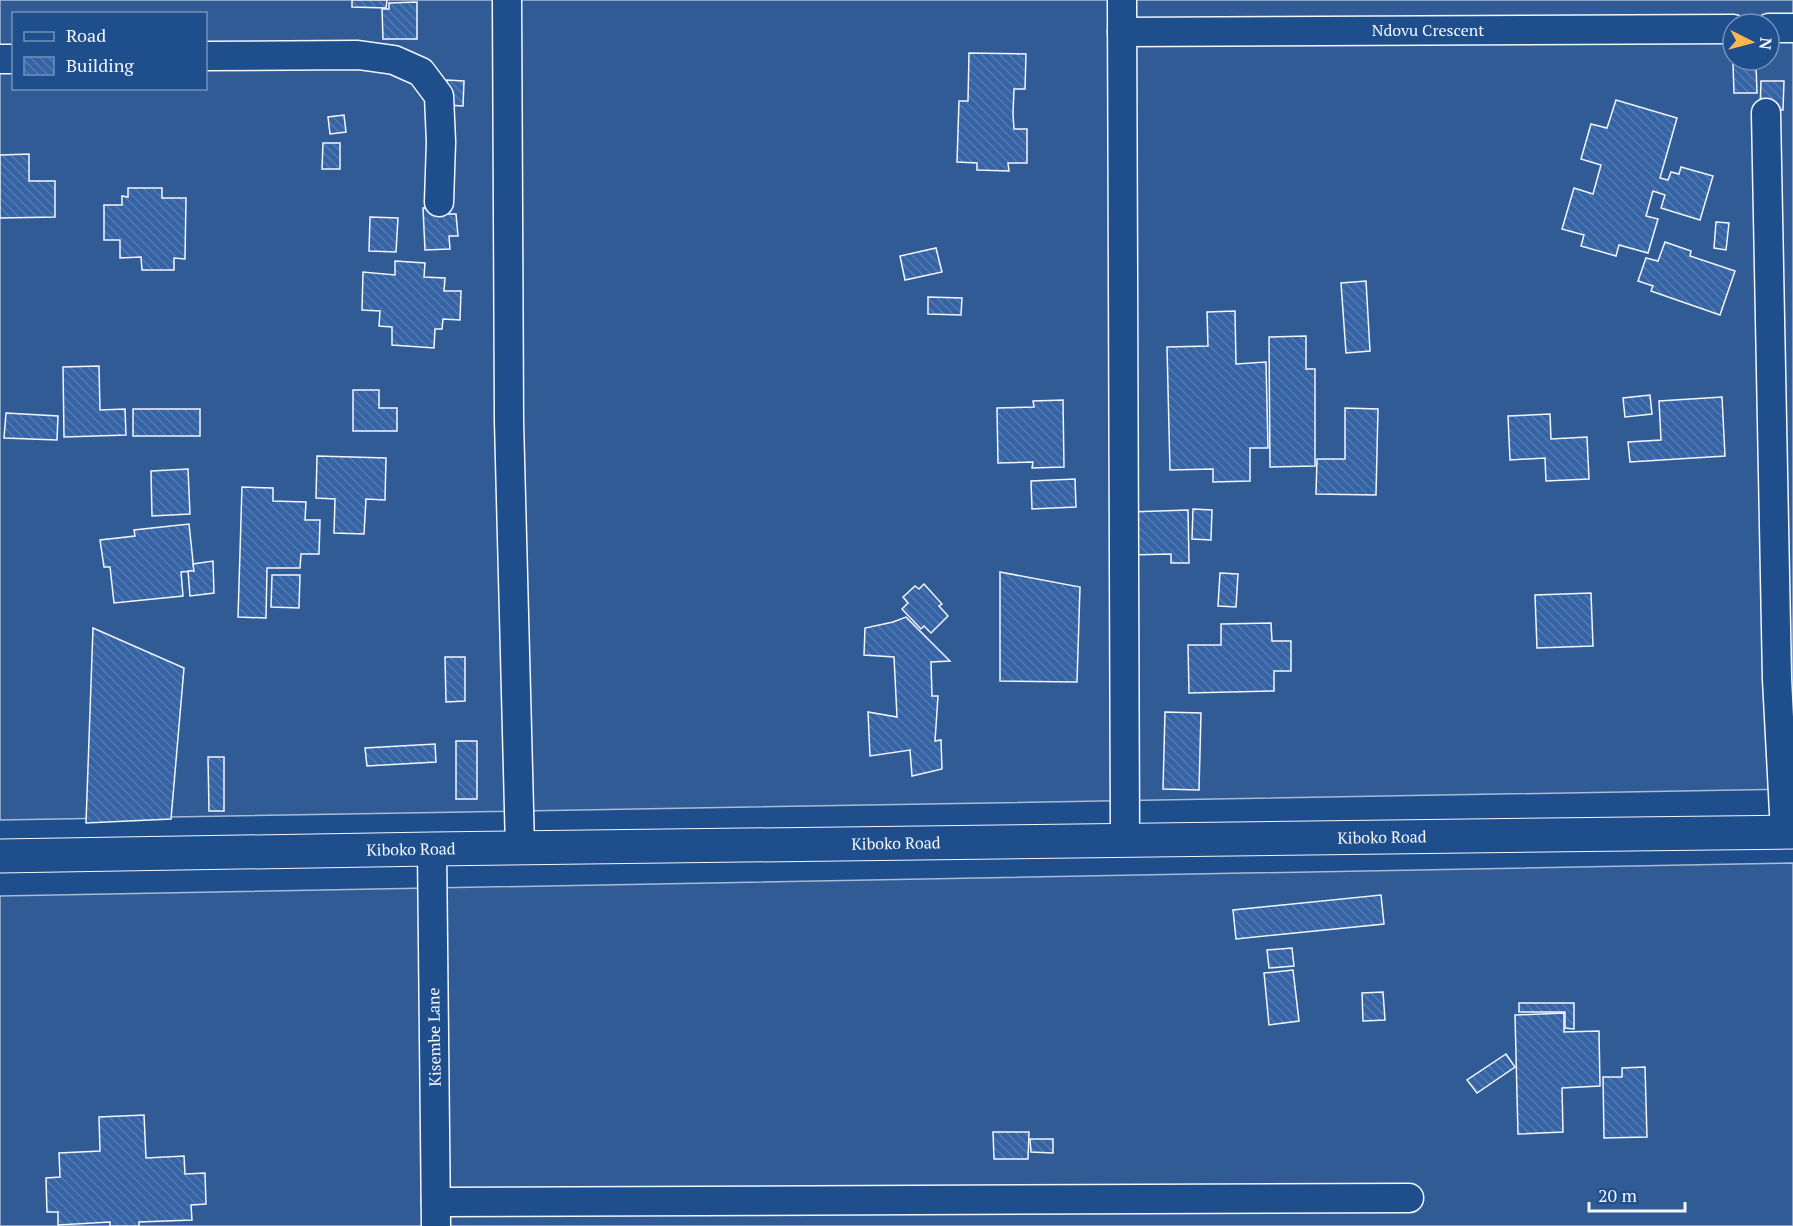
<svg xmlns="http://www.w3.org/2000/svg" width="1793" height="1226" font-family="'PT Serif',serif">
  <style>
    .built { fill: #305b95; stroke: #a8bbd7; stroke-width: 1.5; fill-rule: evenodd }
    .building { fill: url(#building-back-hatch); stroke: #f2f6ff; stroke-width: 1.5 }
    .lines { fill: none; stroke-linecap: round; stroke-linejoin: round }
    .minor-casing { stroke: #f2f6ff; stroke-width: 31 }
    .tertiary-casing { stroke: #f2f6ff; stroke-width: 35 }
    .minor { stroke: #1f4e8c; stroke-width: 28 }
    .tertiary { stroke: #1f4e8c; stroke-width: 33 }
    .labels { text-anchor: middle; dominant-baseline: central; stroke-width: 4.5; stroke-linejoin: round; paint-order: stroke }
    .street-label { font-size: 16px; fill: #f2f6ff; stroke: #1f4e8c }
  </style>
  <defs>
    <pattern id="building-back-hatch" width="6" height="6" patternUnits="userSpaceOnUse" patternTransform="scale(1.5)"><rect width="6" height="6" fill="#3563a3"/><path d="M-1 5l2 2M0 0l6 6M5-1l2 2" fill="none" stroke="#537ab1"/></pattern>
  </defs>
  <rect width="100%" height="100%" fill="#1f4e8c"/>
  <g class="built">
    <path d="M 0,0 L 1793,0 L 1793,789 L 0,820 ZM 14,14 L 206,14 L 206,88 L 14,88 ZM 1733,24 L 1769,24 L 1769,60 L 1733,60 Z"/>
    <path d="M 1793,863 L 1793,1226 L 0,1226 L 0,896 Z"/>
  </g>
  <g class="building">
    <path d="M 352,0 L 387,0 L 386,8 L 352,7 Z"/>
    <path d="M 417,2 L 417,39 L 383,39 L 382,9 L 389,9 L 389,3 Z"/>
    <path d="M 969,53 L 1026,54 L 1025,89 L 1014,89 L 1013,114 L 1014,129 L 1027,129 L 1027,163 L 1008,163 L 1009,171 L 977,170 L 977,163 L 957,162 L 959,101 L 968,101 Z"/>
    <path d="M 1733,64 L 1756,64 L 1757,93 L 1734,93 Z"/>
    <path d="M 447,80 L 464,81 L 463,106 L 446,105 Z"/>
    <path d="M 1761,81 L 1784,81 L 1783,110 L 1760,110 Z"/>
    <path d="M 1616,100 L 1677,118 L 1660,178 L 1668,180 L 1671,172 L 1679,174 L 1681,167 L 1713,176 L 1700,220 L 1661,208 L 1665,195 L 1653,191 L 1646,216 L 1658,219 L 1648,253 L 1619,245 L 1616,256 L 1581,246 L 1584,235 L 1562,229 L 1574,188 L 1593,194 L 1601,165 L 1581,159 L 1591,124 L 1607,128 Z"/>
    <path d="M 344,115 L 346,132 L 330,134 L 328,117 Z"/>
    <path d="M 323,143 L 340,143 L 340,169 L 322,169 Z"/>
    <path d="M 29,154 L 29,181 L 55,181 L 55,217 L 0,218 L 0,155 Z"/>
    <path d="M 128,188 L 162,188 L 162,198 L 186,198 L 185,259 L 174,258 L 174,270 L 142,270 L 141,257 L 120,258 L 120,240 L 104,240 L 104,205 L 122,205 L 122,196 L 128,197 Z"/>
    <path d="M 446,207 L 446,214 L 456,214 L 458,236 L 449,236 L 450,249 L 425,250 L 423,208 Z"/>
    <path d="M 370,217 L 398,218 L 396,252 L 369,251 Z"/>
    <path d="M 1716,222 L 1729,223 L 1726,250 L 1714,248 Z"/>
    <path d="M 1665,242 L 1691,251 L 1690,256 L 1735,271 L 1720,315 L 1651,291 L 1653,286 L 1638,281 L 1646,258 L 1658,261 Z"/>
    <path d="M 936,248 L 942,272 L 905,280 L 900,256 Z"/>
    <path d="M 395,261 L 425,263 L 424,277 L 445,278 L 444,291 L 461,291 L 460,320 L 443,319 L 442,329 L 435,329 L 434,348 L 392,345 L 392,327 L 379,326 L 380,311 L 362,310 L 363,272 L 395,275 Z"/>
    <path d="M 1366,281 L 1370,351 L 1346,353 L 1341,283 Z"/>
    <path d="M 928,297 L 962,298 L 961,315 L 928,314 Z"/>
    <path d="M 1235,311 L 1236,364 L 1266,362 L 1268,448 L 1250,448 L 1250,481 L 1213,482 L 1213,469 L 1170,470 L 1167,347 L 1208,346 L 1207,312 Z"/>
    <path d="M 1306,336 L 1306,369 L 1315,369 L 1315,466 L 1270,467 L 1269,337 Z"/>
    <path d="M 99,366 L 100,410 L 125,409 L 126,435 L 64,437 L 63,367 Z"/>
    <path d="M 353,390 L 379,390 L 379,408 L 397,408 L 397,431 L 353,431 Z"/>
    <path d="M 1650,395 L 1652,414 L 1625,417 L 1623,398 Z"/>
    <path d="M 1722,397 L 1725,456 L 1630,462 L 1628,442 L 1661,440 L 1659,401 Z"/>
    <path d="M 1063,400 L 1064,467 L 1032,468 L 1033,462 L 998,463 L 997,408 L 1034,407 L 1033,401 Z"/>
    <path d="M 1345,408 L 1378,409 L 1376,495 L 1316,494 L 1317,459 L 1345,459 Z"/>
    <rect x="133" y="409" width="67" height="27"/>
    <path d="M 6,413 L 58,416 L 57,440 L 4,438 Z"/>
    <path d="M 1550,414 L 1551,439 L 1587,437 L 1589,479 L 1546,481 L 1545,458 L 1510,460 L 1508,416 Z"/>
    <path d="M 317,456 L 386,458 L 385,500 L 366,499 L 364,534 L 334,533 L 335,499 L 316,498 Z"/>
    <path d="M 188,469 L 190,514 L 152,516 L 151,471 Z"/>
    <path d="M 1075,479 L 1076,507 L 1032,509 L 1031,481 Z"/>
    <path d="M 242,487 L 273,488 L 273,501 L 306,502 L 305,520 L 320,520 L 319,554 L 301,554 L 300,568 L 267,568 L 266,618 L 238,617 Z"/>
    <path d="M 1193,509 L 1212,510 L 1211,540 L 1192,539 Z"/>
    <path d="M 1188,510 L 1189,563 L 1171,563 L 1171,554 L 1129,555 L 1129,512 Z"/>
    <path d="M 189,524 L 194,571 L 181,572 L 183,596 L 114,603 L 110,567 L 104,567 L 100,540 L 135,536 L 134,530 Z"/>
    <path d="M 213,561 L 214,593 L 190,596 L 188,571 L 194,571 L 193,564 Z"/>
    <path d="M 1000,572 L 1080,587 L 1077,682 L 1000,681 Z"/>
    <path d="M 1220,573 L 1238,574 L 1236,607 L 1218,606 Z"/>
    <path d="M 272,575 L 300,575 L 299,608 L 271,607 Z"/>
    <path d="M 924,584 L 942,604 L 939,606 L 948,616 L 931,633 L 924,626 L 921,629 L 902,609 L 908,603 L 903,597 L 915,586 L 919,589 Z"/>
    <path d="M 1591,593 L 1593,646 L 1537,648 L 1535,595 Z"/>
    <path d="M 906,617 L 950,661 L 931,662 L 932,696 L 938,696 L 935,741 L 941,740 L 942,769 L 912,776 L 910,750 L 870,756 L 868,712 L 897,717 L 894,657 L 864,655 L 865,628 L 893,622 Z"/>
    <path d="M 1271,623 L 1272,641 L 1291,641 L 1291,671 L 1274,671 L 1274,691 L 1189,693 L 1188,645 L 1221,645 L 1221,624 Z"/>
    <path d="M 93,628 L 184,668 L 171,819 L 86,823 Z"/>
    <path d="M 445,657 L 465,657 L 465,701 L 446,702 Z"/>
    <path d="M 1165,712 L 1201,713 L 1199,790 L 1163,789 Z"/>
    <rect x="456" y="741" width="21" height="58"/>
    <path d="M 435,744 L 436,762 L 367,766 L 365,748 Z"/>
    <path d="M 208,757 L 224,757 L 224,811 L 209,811 Z"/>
    <path d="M 1381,895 L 1384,924 L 1236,939 L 1233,910 Z"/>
    <path d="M 1292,948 L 1294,966 L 1269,968 L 1267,950 Z"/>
    <path d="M 1293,970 L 1299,1021 L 1269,1025 L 1264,973 Z"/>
    <path d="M 1383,992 L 1385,1020 L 1363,1021 L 1362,993 Z"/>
    <path d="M 1519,1003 L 1574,1003 L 1574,1029 L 1565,1028 L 1565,1012 L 1519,1012 Z"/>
    <path d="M 1564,1013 L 1564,1032 L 1599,1031 L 1600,1086 L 1562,1088 L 1563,1132 L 1518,1134 L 1515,1015 Z"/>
    <path d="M 1506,1054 L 1515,1067 L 1477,1093 L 1467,1080 Z"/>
    <path d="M 1645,1067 L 1647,1137 L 1604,1138 L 1603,1077 L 1622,1077 L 1622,1068 Z"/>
    <path d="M 144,1115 L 146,1158 L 184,1156 L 185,1174 L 205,1173 L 206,1204 L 191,1205 L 192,1220 L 139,1222 L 139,1226 L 110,1226 L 110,1222 L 58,1225 L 58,1212 L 47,1212 L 46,1178 L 60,1177 L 59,1153 L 100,1151 L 99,1117 Z"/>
    <path d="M 993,1132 L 1029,1132 L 1028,1159 L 994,1159 Z"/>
    <path d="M 1030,1139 L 1053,1139 L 1053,1153 L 1031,1152 Z"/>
  </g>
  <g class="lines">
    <defs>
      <g id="minor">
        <path d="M 507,0 L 509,421 L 520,848"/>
        <path d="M 1122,0 L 1125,840"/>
        <path d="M 1769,28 L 1793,28"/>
        <path d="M 1122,32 L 1733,29"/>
        <path d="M 206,56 L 358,55 L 394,60 L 421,72 L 439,96 L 441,142 L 439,202"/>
        <path d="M 0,59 L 14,59"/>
        <path d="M 1766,113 L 1777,679 L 1785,832"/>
        <path d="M 432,849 L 436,1226"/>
        <path d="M 436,1202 L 1409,1198"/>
      </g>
      <path id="tertiary" d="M 0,856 L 432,849 L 1793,832"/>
    </defs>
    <use href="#minor" class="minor-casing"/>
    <use href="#tertiary" class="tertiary-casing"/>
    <use href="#minor" class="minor"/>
    <use href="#tertiary" class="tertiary"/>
  </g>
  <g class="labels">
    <g class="street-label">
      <text x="1428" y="30">Ndovu Crescent</text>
      <text transform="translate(1382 837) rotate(-1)">Kiboko Road</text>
      <text transform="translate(896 843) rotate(-1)">Kiboko Road</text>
      <text transform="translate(411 849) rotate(-1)">Kiboko Road</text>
      <text transform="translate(434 1037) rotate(-91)">Kisembe Lane</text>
    </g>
  </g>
  <rect x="12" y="12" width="195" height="78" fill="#1f4e8c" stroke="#7391ba" stroke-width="1.5"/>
  <rect x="24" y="32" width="30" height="9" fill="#1f4e8c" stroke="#7391ba" stroke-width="1.5"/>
  <text x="66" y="42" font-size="18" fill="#f2f6ff">Road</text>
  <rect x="24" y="57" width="30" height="18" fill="url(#building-back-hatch)" stroke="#7391ba" stroke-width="1.5"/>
  <text x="66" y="72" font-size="18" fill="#f2f6ff">Building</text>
  <g transform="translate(1751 42) rotate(96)"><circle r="28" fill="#1f4e8c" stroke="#7391ba" stroke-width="1.5"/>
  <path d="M0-4.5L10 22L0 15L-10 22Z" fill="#ffb74d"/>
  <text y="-9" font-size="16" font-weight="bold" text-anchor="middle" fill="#f2f6ff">N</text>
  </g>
  <path d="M1589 1202v9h96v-9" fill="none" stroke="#f2f6ff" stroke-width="3"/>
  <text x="1598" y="1202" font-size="18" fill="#f2f6ff" stroke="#1f4e8c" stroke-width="4.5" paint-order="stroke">20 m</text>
</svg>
